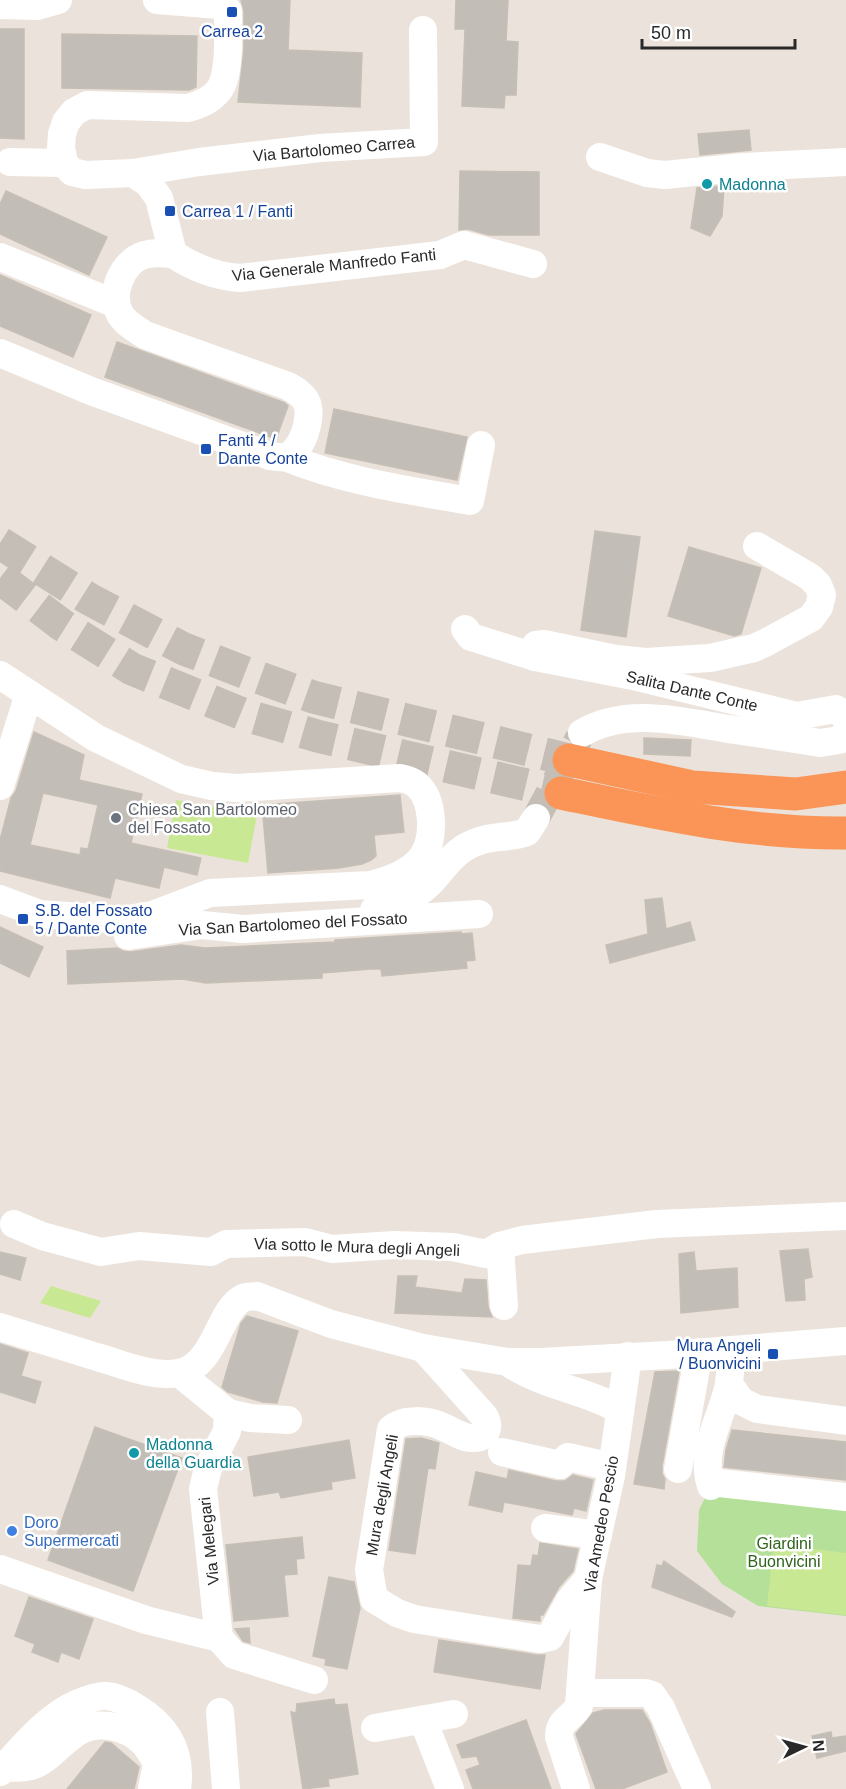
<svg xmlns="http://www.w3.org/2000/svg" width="846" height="1789" font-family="Helvetica,sans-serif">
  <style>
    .green { fill: #b5e099 }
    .pitch { fill: #c9e894 }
    .building { fill: #c3bdb8; stroke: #c6bfb5; stroke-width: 1.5; fill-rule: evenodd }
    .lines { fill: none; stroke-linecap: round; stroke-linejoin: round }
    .minor-tunnel { stroke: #c4beb7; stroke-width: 28; stroke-dasharray: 28 14; stroke-linecap: butt }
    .highway-tunnel { stroke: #c4beb7; stroke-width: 33; stroke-dasharray: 33 16; stroke-linecap: butt }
    .minor { stroke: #fff; stroke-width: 28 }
    .highway { stroke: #fa9457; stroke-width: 33 }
    .transit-dot { fill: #1a4fb4; stroke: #fff; stroke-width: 2 }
    .culture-dot { fill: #0f9aa8; stroke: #fff; stroke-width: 2 }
    .worship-dot { fill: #6b7280; stroke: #fff; stroke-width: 2 }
    .shop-dot { fill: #3f7fe0; stroke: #fff; stroke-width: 2 }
    .labels { text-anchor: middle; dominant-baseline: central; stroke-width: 5; stroke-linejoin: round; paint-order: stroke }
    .transit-label { font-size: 16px; fill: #164399; stroke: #fff; text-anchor: start }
    .street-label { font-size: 16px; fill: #292929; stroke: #fff }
    .culture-label { font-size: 16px; fill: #0d838f; stroke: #fff; text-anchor: start }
    .worship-label { font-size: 16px; fill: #5b616d; stroke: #fff; text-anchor: start }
    .shop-label { font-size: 16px; fill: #366cbe; stroke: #fff; text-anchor: start }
    .park-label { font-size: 16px; fill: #2f641b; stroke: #fff }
  </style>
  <rect width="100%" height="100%" fill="#ebe3db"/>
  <path class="green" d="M 711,1486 L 846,1504 L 846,1616 L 758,1606 L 722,1584 L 697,1551 L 699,1510 Z"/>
  <g class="pitch">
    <path d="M 176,800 L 257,815 L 248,863 L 167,848 Z"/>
    <path d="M 51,1286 L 101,1301 L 90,1318 L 40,1303 Z"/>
    <path d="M 774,1544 L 846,1553 L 846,1615 L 767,1606 Z"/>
  </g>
  <g class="building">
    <path d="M 241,0 L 290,0 L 288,50 L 362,53 L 360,107 L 238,102 L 244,49 L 244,11 Z"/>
    <path d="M 456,0 L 508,0 L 506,41 L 518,42 L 516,95 L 505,95 L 504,108 L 462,106 L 465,29 L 455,29 Z"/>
    <path d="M 0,29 L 24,29 L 24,139 L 0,138 Z"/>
    <path d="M 62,34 L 197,36 L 196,87 L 189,90 L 62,88 Z"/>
    <path d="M 749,130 L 751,150 L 700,155 L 698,134 Z"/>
    <path d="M 460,171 L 539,172 L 539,235 L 489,235 L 468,229 L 459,230 Z"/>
    <path d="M 724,186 L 722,216 L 710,236 L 691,228 L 697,188 Z"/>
    <path d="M 6,191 L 107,237 L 89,275 L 0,234 L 0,204 Z"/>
    <path d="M 0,275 L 91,315 L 73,357 L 0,326 Z"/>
    <path d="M 117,342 L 285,403 L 288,406 L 276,439 L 105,377 Z"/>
    <path d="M 334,409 L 467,437 L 457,480 L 325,453 Z"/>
    <path d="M 595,531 L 640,537 L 626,637 L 581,630 Z"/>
    <path d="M 689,547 L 761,568 L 741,634 L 734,636 L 668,616 Z"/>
    <path d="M 34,732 L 84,755 L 79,780 L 142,794 L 131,843 L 201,858 L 197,875 L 164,867 L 159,888 L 115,878 L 110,898 L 0,871 L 0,840 L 11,798 L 16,791 ZM 43,793 L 98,805 L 88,849 L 81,848 L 80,855 L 30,845 Z"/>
    <path d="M 644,738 L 691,740 L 690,756 L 644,754 Z"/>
    <path d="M 400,795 L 404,832 L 374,835 L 376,856 L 371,860 L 362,864 L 339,868 L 268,873 L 262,805 Z"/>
    <path d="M 662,898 L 666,929 L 690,922 L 695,940 L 610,963 L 606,945 L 648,934 L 645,900 Z"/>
    <path d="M 0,927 L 43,947 L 29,977 L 0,963 Z"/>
    <path d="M 461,932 L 461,934 L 472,933 L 475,960 L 466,961 L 467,968 L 382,976 L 381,969 L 371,969 L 322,973 L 322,978 L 206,983 L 182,979 L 68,984 L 67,951 L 117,948 L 123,951 L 130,952 L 181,945 L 205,948 L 335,942 L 335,940 Z"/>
    <path d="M 808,1249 L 812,1277 L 804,1279 L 805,1300 L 786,1301 L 780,1251 Z"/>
    <path d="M 0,1252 L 26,1258 L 20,1280 L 0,1274 Z"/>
    <path d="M 694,1252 L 696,1271 L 737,1268 L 738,1307 L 681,1313 L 679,1254 Z"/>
    <path d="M 398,1276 L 417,1276 L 415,1287 L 462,1293 L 465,1279 L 486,1280 L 488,1307 L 492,1317 L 395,1313 Z"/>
    <path d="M 247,1316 L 298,1331 L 277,1403 L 263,1402 L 228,1392 L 222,1387 L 241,1323 Z"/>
    <path d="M 0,1344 L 28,1353 L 21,1376 L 41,1382 L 35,1403 L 0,1392 Z"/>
    <path d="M 679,1371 L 662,1466 L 662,1474 L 665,1479 L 664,1489 L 634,1484 L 655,1372 Z"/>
    <path d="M 95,1427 L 182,1458 L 133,1591 L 48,1560 Z"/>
    <path d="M 732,1430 L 846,1442 L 846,1480 L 724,1467 L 726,1450 Z"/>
    <path d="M 421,1438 L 439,1443 L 435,1469 L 428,1468 L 415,1554 L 389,1550 L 406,1439 Z"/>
    <path d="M 349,1440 L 355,1478 L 331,1482 L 332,1489 L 281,1498 L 279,1492 L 254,1496 L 248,1457 Z"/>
    <path d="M 509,1470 L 556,1481 L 565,1481 L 573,1475 L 593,1480 L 586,1511 L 574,1508 L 572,1515 L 504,1502 L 502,1512 L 469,1505 L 476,1472 L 507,1479 Z"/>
    <path d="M 302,1537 L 304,1558 L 296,1559 L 297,1574 L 284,1575 L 288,1616 L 234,1621 L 226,1545 Z"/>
    <path d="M 540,1543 L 578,1549 L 573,1571 L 559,1587 L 543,1615 L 540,1615 L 540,1621 L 513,1618 L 518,1565 L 531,1566 L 533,1555 L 538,1556 Z"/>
    <path d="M 664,1561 L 735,1612 L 732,1617 L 652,1587 L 657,1565 L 662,1566 Z"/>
    <path d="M 329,1577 L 354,1582 L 360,1608 L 347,1669 L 325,1665 L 326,1659 L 313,1656 Z"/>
    <path d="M 29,1597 L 93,1619 L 79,1659 L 61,1652 L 58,1662 L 32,1652 L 35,1644 L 15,1636 Z"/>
    <path d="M 249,1628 L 250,1643 L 243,1641 L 235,1629 Z"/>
    <path d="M 439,1640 L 537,1655 L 545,1655 L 540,1689 L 434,1672 Z"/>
    <path d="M 334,1699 L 335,1705 L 347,1704 L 358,1774 L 328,1779 L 329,1786 L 303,1789 L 291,1712 L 296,1713 L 297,1704 Z"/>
    <path d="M 604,1710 L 642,1710 L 650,1723 L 667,1772 L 622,1789 L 596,1789 L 576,1734 L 593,1713 Z"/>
    <path d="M 526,1720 L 551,1789 L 473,1789 L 466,1770 L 480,1765 L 477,1756 L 462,1758 L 457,1745 Z"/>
    <path d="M 831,1732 L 832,1738 L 846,1736 L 846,1751 L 817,1758 L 812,1736 Z"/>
    <path d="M 105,1742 L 111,1743 L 139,1767 L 134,1789 L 67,1789 Z"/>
  </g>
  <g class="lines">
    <path class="minor-tunnel" d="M 536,818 L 579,738"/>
    <g class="highway-tunnel">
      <path d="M 0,543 L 89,599 L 184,649 L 246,673 L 313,697 L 569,760"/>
      <path d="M 0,578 L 62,625 L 132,669 L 245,715 L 317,736 L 561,793"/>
    </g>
    <g class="minor">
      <path d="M 0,5 L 37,6 L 58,0"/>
      <path d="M 600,157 L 647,173 L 665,175 L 744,167 L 846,162"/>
      <path d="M 10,162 L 64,163"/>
      <path d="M 133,173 L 199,162 L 320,148 L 424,142 L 423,30"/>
      <path d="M 173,254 C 194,268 214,276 240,278 L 440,255 L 464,245 L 533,264"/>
      <path d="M 0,257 L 116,304"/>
      <path d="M 0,353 L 91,391 L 270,456 C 274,456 280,458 284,457 C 302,454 314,416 306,401 C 302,394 295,390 288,386 L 145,335 C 136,329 126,324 120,314 C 109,294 122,262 144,255 C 154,252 163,253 173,254 L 159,198 L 148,183 L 133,173 L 86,175 L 72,172 L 64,163 L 61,148 L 62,134 L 66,122 L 74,112 L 87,105 L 188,108 C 200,105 216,98 222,85 C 230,66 228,32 228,11 L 219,5 L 157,0"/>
      <path d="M 285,457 C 344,481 407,490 470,501 L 481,445"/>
      <path d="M 757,546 L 810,577 L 818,585 L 822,595 L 819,607 L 811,618 L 765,643 L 754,648 L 710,658 L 646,662 L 616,659 L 544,644 L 536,645 L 532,652 L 535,657 L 633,676 L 797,716 L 836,709 L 846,717"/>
      <path d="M 465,629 L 471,637 L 535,657"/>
      <path d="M 0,675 L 96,738 L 181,779 L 212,786 L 237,788 L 400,778 C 406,779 412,781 417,785 C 434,800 435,838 423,856 C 411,873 389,880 370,885 L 210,893 L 152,915 L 122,920 L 40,914 L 0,899"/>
      <path d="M 582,733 C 626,707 681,721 728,729 C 758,733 789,738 820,743 L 839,740 L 846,733"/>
      <path d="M 0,786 L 29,694"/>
      <path d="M 374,910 C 399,907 422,894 438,874 C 446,864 453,855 464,848 C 489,833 505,840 527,832 L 536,818"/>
      <path d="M 128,936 L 202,925 L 243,929 L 479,914"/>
      <path d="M 14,1224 L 42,1236 L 101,1252 L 139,1246 L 211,1252 L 226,1244 L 305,1242 L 332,1249 L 395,1245 L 453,1247 L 486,1254 L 500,1246 L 522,1240 L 657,1224 L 846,1216"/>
      <path d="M 500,1246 L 504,1306"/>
      <path d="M 0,1327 C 32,1337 65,1347 97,1357 C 122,1364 153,1378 179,1373 C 216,1365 218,1311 243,1298 C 247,1296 252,1297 257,1296 L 331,1324 L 423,1348 L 508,1362 L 541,1362 L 668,1355 L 846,1341"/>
      <path d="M 423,1348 L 484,1416 C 490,1426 488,1439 472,1438 C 462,1438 451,1430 441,1426 C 427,1420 403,1418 391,1429 L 369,1570 L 374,1599 L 397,1613 L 414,1619 L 540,1639 L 550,1637 L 570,1600 L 588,1579"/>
      <path d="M 732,1350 L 729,1384 L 741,1401 L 757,1409 L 846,1421"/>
      <path d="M 512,1365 C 546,1387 586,1390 620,1410"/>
      <path d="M 228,1413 L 250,1418 L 288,1420"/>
      <path d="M 502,1452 L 560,1465 L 568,1457 L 612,1467"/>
      <path d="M 678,1469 L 699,1352"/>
      <path d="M 710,1482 L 846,1497"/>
      <path d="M 711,1486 C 699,1449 722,1419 729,1384"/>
      <path d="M 545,1528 L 598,1535"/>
      <path d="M 0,1569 L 146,1620 L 219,1638 L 203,1489 L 208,1468 L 227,1431 L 228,1413 L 179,1373"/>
      <path d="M 219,1638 L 234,1655 L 314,1680"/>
      <path d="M 580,1693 L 645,1693 L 652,1695 L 661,1708 L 697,1789"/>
      <path d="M 220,1712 L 226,1789"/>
      <path d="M 423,1720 L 450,1789"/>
      <path d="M 375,1728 L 454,1714"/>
      <path d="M 4,1767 C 45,1772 47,1753 76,1733 C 97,1719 127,1726 144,1743 C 149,1749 153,1756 157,1763 L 152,1789"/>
      <path d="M 0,1772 C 21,1749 47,1717 76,1704 C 83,1701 99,1695 107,1696 C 117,1697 129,1703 137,1708 C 168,1727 182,1753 177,1789"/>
      <path d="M 576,1789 L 559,1737 C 559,1719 572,1719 579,1706 L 588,1579 L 611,1476 L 628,1356"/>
    </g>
    <g class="highway">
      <path d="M 569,760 L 693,787 L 796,794 L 846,787"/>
      <path d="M 561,793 C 656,813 748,834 846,833"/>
    </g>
  </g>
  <g class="transit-dot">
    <rect x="226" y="6" width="12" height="12" rx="3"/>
    <rect x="164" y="205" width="12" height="12" rx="3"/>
    <rect x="200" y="443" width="12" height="12" rx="3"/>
    <rect x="17" y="913" width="12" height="12" rx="3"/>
    <rect x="767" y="1348" width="12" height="12" rx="3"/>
  </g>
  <g class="culture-dot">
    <circle cx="707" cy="184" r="6"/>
    <circle cx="134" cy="1453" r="6"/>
  </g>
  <circle class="worship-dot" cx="116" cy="818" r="6"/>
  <circle class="shop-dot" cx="12" cy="1531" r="6"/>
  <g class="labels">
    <g class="transit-label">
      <text x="232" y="31" text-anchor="middle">Carrea 2</text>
      <text x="182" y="211">Carrea 1 / Fanti</text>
      <text x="218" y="440">Fanti 4 /<tspan x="218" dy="18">Dante Conte</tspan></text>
      <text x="35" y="910">S.B. del Fossato<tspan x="35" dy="18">5 / Dante Conte</tspan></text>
      <text x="761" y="1345" text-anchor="end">Mura Angeli<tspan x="761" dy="18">/ Buonvicini</tspan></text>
    </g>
    <g class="street-label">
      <text transform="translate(334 149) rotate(-5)">Via Bartolomeo Carrea</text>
      <text transform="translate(334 265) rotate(-6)">Via Generale Manfredo Fanti</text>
      <text transform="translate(692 691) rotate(13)">Salita Dante Conte</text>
      <text transform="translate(293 924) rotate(-3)">Via San Bartolomeo del Fossato</text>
      <text transform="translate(357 1247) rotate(2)">Via sotto le Mura degli Angeli</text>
      <text transform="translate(382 1495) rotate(-80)">Mura degli Angeli</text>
      <text transform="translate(601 1524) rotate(-80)">Via Amedeo Pescio</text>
      <text transform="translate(209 1541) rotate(-96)">Via Melegari</text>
    </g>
    <g class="culture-label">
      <text x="719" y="184">Madonna</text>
      <text x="146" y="1444">Madonna<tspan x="146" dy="18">della Guardia</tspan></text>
    </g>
    <g class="worship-label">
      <text x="128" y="809">Chiesa San Bartolomeo<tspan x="128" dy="18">del Fossato</tspan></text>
    </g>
    <g class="shop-label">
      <text x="24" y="1522">Doro<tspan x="24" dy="18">Supermercati</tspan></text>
    </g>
    <g class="park-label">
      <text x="784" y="1543">Giardini<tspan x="784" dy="18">Buonvicini</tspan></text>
    </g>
  </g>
  <g transform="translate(804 1747) rotate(85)" stroke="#ffffff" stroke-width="4.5" paint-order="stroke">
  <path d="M0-4.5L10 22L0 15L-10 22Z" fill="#292929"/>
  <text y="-9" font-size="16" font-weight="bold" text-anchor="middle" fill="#292929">N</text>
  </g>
  <path d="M642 39v9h153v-9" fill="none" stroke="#292929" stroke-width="3"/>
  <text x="651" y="39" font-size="18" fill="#292929" stroke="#ffffff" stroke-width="4.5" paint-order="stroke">50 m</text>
</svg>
